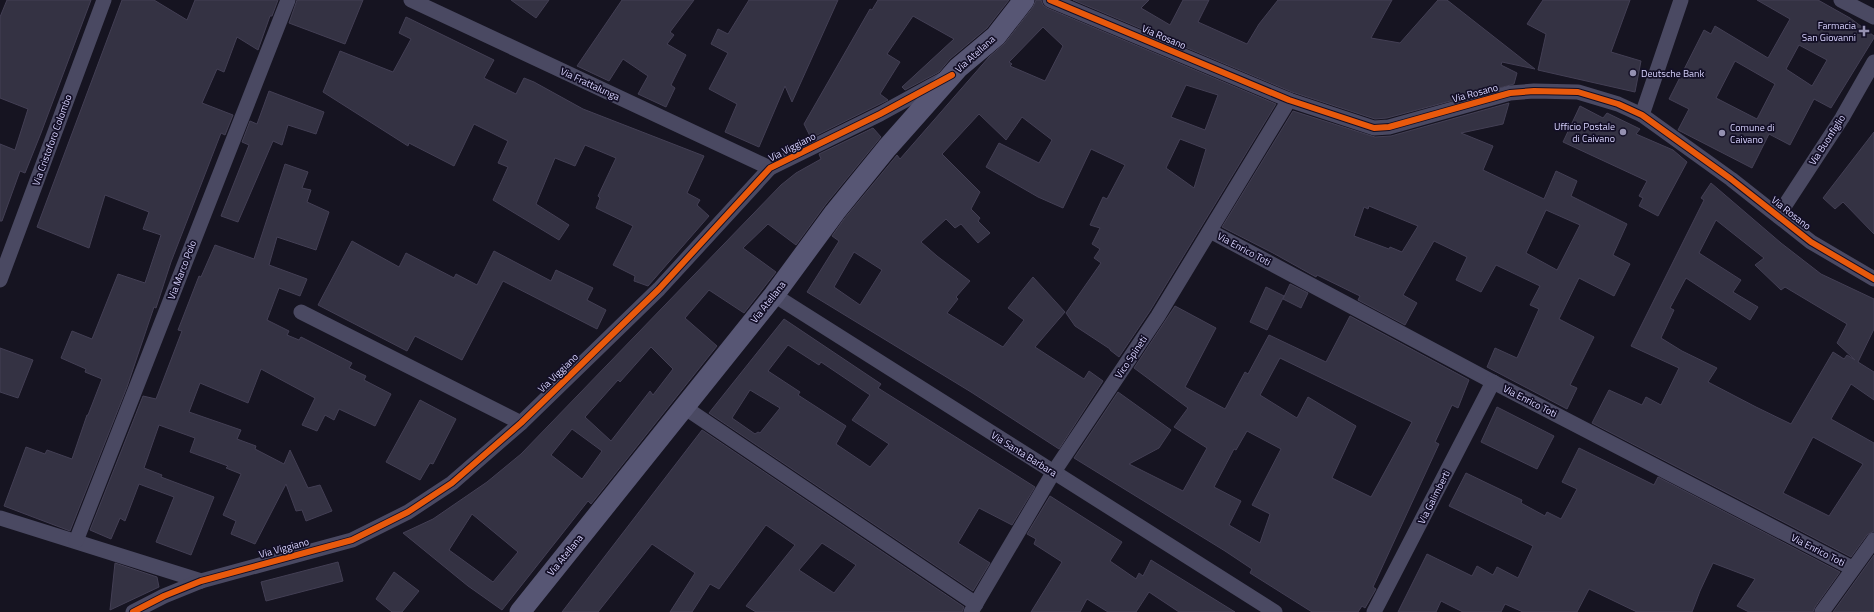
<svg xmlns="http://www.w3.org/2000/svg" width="1874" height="612" font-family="'Titillium Web',sans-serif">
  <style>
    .building { fill: #343243; stroke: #433f54; fill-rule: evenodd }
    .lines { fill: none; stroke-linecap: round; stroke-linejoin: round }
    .street { stroke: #4a4962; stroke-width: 15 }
    .secondary { stroke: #575674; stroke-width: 21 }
    .cycleway-casing { stroke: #130f26; stroke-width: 8 }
    .cycleway { stroke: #e8590c; stroke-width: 6 }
    .poi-dot { fill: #9591b1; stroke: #130f26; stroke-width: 1.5 }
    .labels { text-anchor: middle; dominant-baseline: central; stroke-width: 3.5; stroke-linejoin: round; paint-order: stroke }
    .poi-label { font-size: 10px; fill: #d9d4ff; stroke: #130f26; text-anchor: end }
    .street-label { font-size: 10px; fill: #d9d4ff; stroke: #130f26 }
  </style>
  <rect width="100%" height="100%" fill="#161421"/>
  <g class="building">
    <path d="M 7,0 L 91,0 L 41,133 L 25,173 L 20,171 L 2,221 L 0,221 L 0,144 L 15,150 L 28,109 L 0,98 L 0,17 Z"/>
    <path d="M 122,0 L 154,0 L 187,20 L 195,0 L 278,0 L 272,16 L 270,16 L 258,50 L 237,37 L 224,72 L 217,69 L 202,103 L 233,115 L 225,135 L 221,133 L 171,262 L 156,308 L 154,307 L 127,387 L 70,531 L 4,506 L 26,447 L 45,454 L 47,450 L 72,459 L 87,415 L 88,415 L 102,379 L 85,372 L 86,369 L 61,358 L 72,331 L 92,339 L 118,274 L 145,283 L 161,235 L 143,229 L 149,212 L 105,195 L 89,248 L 37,227 Z"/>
    <path d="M 297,0 L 363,0 L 345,44 L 289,23 Z"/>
    <path d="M 511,0 L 549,0 L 536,18 Z"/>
    <path d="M 622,0 L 694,0 L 670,32 L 674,35 L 667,44 L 686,55 L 671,85 L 675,88 L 666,107 L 638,94 L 648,76 L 623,59 L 609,81 L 577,66 Z"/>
    <path d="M 749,0 L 838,0 L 792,102 L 785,86 L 759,147 L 725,132 L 737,104 L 709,89 L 728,53 L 711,44 L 718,29 L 728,34 Z"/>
    <path d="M 878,0 L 1009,0 L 987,28 L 950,59 L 939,72 L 905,90 L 902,87 L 954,39 L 913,16 L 887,54 L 900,62 L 880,94 L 888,100 L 811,138 L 804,124 L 870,9 L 872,10 Z"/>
    <path d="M 1036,0 L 1041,0 L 1043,5 L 1047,8 L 1276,104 L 1150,311 L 1119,357 L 1110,350 L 1110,349 L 1075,326 L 1066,313 L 1101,263 L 1094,258 L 1100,249 L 1092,244 L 1100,228 L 1090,225 L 1103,197 L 1107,199 L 1125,165 L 1091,149 L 1063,208 L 1038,197 L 986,167 L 999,143 L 1039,163 L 1052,140 L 1022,117 L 1006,140 L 979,114 L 942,154 L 980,192 L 971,209 L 980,218 L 978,221 L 990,233 L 978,243 L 961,224 L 955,228 L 946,219 L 921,242 L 937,256 L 970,281 L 956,297 L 958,299 L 947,313 L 1003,347 L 1024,320 L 1008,308 L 1033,277 L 1065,312 L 1035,347 L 1084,379 L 1089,371 L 1103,381 L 1059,449 L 971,392 L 807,292 L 839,241 L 832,236 L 844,219 L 897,155 L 900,159 L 989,57 L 1005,43 L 1033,7 ZM 1043,27 L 1063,46 L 1045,81 L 1010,66 L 1012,64 L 1009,62 ZM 1186,85 L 1218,95 L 1205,130 L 1171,117 ZM 1180,139 L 1206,149 L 1194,188 L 1166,168 ZM 854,252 L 882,270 L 860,305 L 834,287 Z"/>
    <path d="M 1073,0 L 1149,0 L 1141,8 L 1170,25 L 1183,0 L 1209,0 L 1198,22 L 1247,44 L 1259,24 L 1278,0 L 1392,0 L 1371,38 L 1400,43 L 1438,0 L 1447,0 L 1535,69 L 1502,62 L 1501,65 L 1517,73 L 1514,84 L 1387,118 L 1375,119 L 1292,92 Z"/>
    <path d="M 1543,0 L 1630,0 L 1611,52 L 1641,61 L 1635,92 L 1538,70 L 1546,34 L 1527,24 Z"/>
    <path d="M 1757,0 L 1818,0 L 1850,18 L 1874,36 L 1874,38 L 1831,108 L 1814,99 L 1790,145 L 1769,134 L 1752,168 L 1678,130 L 1689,109 L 1669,99 L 1704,30 L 1711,34 L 1715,26 L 1768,58 L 1790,19 ZM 1799,45 L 1827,60 L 1812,86 L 1786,69 ZM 1735,61 L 1775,84 L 1757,119 L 1716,98 Z"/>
    <path d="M 406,17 L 494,60 L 484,78 L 516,94 L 524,78 L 534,82 L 583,109 L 704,156 L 687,193 L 700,200 L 697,205 L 709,216 L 648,286 L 634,281 L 635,276 L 613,265 L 633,226 L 596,208 L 600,198 L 598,196 L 616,158 L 585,145 L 575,166 L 555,158 L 536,204 L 569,225 L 559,240 L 493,200 L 508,167 L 498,163 L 508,141 L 474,124 L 454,166 L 409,143 L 408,146 L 323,92 L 340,51 L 393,72 L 411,39 L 399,33 Z"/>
    <path d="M 269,91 L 324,112 L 316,134 L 288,125 L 282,145 L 273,141 L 238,222 L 221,216 L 249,145 L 242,142 L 250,121 L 257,124 Z"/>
    <path d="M 1509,103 L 1503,124 L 1461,133 L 1493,146 L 1483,170 L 1544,199 L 1556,171 L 1577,181 L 1571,196 L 1627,224 L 1613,255 L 1630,264 L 1614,296 L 1579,278 L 1559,319 L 1594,337 L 1570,385 L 1577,388 L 1567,409 L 1487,367 L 1495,348 L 1517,358 L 1539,309 L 1530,305 L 1540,286 L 1496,265 L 1481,292 L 1456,280 L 1467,257 L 1434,241 L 1403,295 L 1417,303 L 1405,325 L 1358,300 L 1360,296 L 1317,275 L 1316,277 L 1273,253 L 1222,227 L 1293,111 L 1375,137 L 1391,136 ZM 1369,206 L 1418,226 L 1402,252 L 1390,247 L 1389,249 L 1354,236 L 1364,207 L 1368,209 ZM 1546,210 L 1580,225 L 1557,270 L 1526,253 Z"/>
    <path d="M 1580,106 L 1603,118 L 1607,113 L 1640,129 L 1636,134 L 1673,150 L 1687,162 L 1658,216 L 1639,206 L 1643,198 L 1639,196 L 1647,181 L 1563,142 Z"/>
    <path d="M 873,128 L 881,137 L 826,204 L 796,245 L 768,224 L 743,248 L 776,272 L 744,313 L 709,290 L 685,318 L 717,346 L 591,504 L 588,501 L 502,610 L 468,586 L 403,533 L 433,519 L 487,482 L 521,454 L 781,185 L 796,173 L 821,159 L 819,154 ZM 651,347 L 673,369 L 653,395 L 650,391 L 611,441 L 585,417 L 618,380 L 620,382 ZM 572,429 L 602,451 L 582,479 L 551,455 ZM 472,514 L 518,552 L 493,582 L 449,550 Z"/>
    <path d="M 1874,132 L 1874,234 L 1843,202 L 1835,209 L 1823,198 Z"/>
    <path d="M 285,164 L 308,172 L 302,188 L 311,190 L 307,202 L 329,212 L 316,250 L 277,237 L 269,265 L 307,279 L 300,296 L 279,288 L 267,320 L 289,331 L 287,335 L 299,340 L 301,337 L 352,363 L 349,368 L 366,376 L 364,380 L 391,394 L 375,426 L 339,409 L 334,420 L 325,415 L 317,431 L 302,425 L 315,398 L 261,369 L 248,403 L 200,383 L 189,412 L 241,430 L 237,439 L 256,446 L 255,449 L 284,464 L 290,450 L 308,488 L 320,485 L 332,511 L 306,521 L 302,510 L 296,511 L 286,484 L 255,544 L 231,534 L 236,521 L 223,515 L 241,474 L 226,468 L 228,466 L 190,452 L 195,438 L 159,425 L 144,468 L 162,475 L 161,477 L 214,497 L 191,555 L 156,542 L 174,497 L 139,484 L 125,521 L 120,518 L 111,539 L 90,530 L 143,396 L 156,399 L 182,331 L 178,330 L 199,276 L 201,277 L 215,245 L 254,259 Z"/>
    <path d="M 1711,183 L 1781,243 L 1821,274 L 1874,299 L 1874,329 L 1858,362 L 1874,372 L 1874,400 L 1851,384 L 1831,419 L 1874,443 L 1874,531 L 1867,535 L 1851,557 L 1592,423 L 1609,390 L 1642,405 L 1646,397 L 1661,405 L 1679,368 L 1631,346 L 1704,200 L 1701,198 ZM 1716,220 L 1764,258 L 1755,265 L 1781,290 L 1785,287 L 1847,324 L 1837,343 L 1855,360 L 1847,355 L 1844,359 L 1833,352 L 1791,424 L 1756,407 L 1708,382 L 1717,368 L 1682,351 L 1661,338 L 1674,310 L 1670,308 L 1686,278 L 1750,320 L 1758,307 L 1733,292 L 1741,280 L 1699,253 ZM 1813,437 L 1863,464 L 1829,516 L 1783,493 Z"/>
    <path d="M 352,241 L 399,267 L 406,253 L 454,278 L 456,274 L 477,285 L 494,251 L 551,281 L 556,270 L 593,288 L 587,300 L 606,310 L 597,329 L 503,281 L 462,360 L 415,336 L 407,351 L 318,305 Z"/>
    <path d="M 1290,284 L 1308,293 L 1301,308 L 1283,299 Z"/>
    <path d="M 1266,287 L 1284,296 L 1267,330 L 1250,322 Z"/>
    <path d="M 1175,306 L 1216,328 L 1185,387 L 1225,409 L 1245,372 L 1248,374 L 1269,335 L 1326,362 L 1350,316 L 1469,380 L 1458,408 L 1452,405 L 1435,442 L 1439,444 L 1373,587 L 1376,589 L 1365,608 L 1362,606 L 1358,612 L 1312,612 L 1250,573 L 1252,569 L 1225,551 L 1074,458 L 1118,392 L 1171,430 L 1159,448 L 1129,464 L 1183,491 L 1207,448 L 1174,427 L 1188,408 L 1134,368 ZM 1280,358 L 1412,422 L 1371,497 L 1332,478 L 1356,426 L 1308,397 L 1297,418 L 1260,395 ZM 1247,431 L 1281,449 L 1252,505 L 1270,514 L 1260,543 L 1229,525 L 1241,501 L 1214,487 L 1234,449 L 1236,450 Z"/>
    <path d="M 784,319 L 881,384 L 878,388 L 1035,487 L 1012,525 L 979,508 L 958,543 L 990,563 L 973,591 L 709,413 ZM 788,345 L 819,365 L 821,362 L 870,395 L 852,420 L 889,444 L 870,467 L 836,444 L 846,426 L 798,395 L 800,392 L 768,371 ZM 750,390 L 780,408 L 760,433 L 758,432 L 755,434 L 732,418 Z"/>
    <path d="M 0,348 L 33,360 L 18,398 L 0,392 Z"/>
    <path d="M 420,400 L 456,419 L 433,464 L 430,463 L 420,480 L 386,462 Z"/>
    <path d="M 1497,407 L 1554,436 L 1537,469 L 1481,442 Z"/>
    <path d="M 702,430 L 964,607 L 962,612 L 756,612 L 746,606 L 795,545 L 766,525 L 719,589 L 710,584 L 692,612 L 670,612 L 695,573 L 652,544 L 598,612 L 562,612 ZM 822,543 L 856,565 L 834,593 L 799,570 Z"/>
    <path d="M 1579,448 L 1654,485 L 1658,477 L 1840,572 L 1815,607 L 1813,612 L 1749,612 L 1737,606 L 1755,579 L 1713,563 L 1700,591 L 1692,612 L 1637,612 L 1589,589 L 1577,612 L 1523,612 L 1505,604 L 1501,612 L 1463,612 L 1441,601 L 1436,612 L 1398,612 L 1427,554 L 1472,576 L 1477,566 L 1493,575 L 1497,567 L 1518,578 L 1533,546 L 1449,506 L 1466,473 L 1522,500 L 1521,503 L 1545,516 L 1547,512 L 1561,519 L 1577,489 L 1562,482 Z"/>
    <path d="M 1050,496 L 1122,542 L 1110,561 L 1136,579 L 1139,573 L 1143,576 L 1151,560 L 1235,612 L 1179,612 L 1149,592 L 1136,612 L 1108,612 L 1087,599 L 1080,612 L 1031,612 L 1062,562 L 1034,544 L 1036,539 L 1027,534 Z"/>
    <path d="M 1874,555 L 1874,612 L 1833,612 Z"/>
    <path d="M 338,562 L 343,581 L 266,601 L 261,582 Z"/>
    <path d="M 115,563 L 157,577 L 159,587 L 110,610 Z"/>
    <path d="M 394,572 L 419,591 L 402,612 L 392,612 L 376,599 Z"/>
  </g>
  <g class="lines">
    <g class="street">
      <path d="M 411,0 L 770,168"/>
      <path d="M 1050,0 L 1289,100 L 1374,128 L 1389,127 L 1510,93 L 1534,91 L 1578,92 L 1618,104 L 1642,115 L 1731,179 L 1811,242 L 1874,279"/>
      <path d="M 1841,0 L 1874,17"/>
      <path d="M 1642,115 L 1681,0"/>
      <path d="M 1778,216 L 1842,118 L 1874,62"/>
      <path d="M 1210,231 L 1493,382 L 1852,568"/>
      <path d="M 0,280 L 104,0"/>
      <path d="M 774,295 L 1275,612"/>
      <path d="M 301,312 L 521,423"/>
      <path d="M 684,407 L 976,604"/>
      <path d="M 0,518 L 201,581"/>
      <path d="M 76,541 L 288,0"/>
      <path d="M 133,612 L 164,596 L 201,581 L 352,540 L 408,512 L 452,483 L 521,423 L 659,289 L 770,168 L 880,114 L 942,80"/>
      <path d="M 971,612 L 1053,473 L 1158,316 L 1289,100"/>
      <path d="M 1374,612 L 1493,382"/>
      <path d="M 1822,612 L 1874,540"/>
    </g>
    <path class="secondary" d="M 520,612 L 774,295 L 835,212 L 887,148 L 958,68 L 996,36 L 1024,0"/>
    <defs>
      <g id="cycleway">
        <path d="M 1050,0 L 1289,100 L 1374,128 L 1389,127 L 1510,93 L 1534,91 L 1578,92 L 1618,104 L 1642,115 L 1731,179 L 1811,242 L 1874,279"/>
        <path d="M 133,612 L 164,596 L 201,581 L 352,540 L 408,512 L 452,483 L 521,423 L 659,289 L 770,168 L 880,114 L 952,75"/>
      </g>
    </defs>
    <use href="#cycleway" class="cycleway-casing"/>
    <use href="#cycleway" class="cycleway"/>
  </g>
  <g class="poi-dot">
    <path d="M1862 25h4v4h4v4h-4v4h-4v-4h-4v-4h4z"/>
    <circle cx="1633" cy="73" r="4"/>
    <circle cx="1623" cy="132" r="4"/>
    <circle cx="1722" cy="133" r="4"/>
  </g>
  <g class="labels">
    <g class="poi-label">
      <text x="1856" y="25">Farmacia<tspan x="1856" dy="12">San Giovanni</tspan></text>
      <text x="1641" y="73" text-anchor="start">Deutsche Bank</text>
      <text x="1615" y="126">Ufficio Postale<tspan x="1615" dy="12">di Caivano</tspan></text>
      <text x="1730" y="127" text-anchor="start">Comune di<tspan x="1730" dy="12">Caivano</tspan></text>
    </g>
    <g class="street-label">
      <text transform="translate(1164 37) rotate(23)">Via Rosano</text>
      <text transform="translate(975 54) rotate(-42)">Via Atellana</text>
      <text transform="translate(590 84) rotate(25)">Via Frattalunga</text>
      <text transform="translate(1475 93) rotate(-15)">Via Rosano</text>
      <text transform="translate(52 140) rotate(-70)">Via Cristoforo Colombo</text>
      <text transform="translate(1827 140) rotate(-57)">Via Buonfiglio</text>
      <text transform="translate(792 147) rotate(-27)">Via Viggiano</text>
      <text transform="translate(1791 213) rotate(38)">Via Rosano</text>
      <text transform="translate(1244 249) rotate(28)">Via Enrico Toti</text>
      <text transform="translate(182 270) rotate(-69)">Via Marco Polo</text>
      <text transform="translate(768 302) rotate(-52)">Via Atellana</text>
      <text transform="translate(1131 357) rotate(-56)">Vico Spineti</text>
      <text transform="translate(558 373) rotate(-44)">Via Viggiano</text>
      <text transform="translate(1530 401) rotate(27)">Via Enrico Toti</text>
      <text transform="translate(1024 454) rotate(32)">Via Santa Barbara</text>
      <text transform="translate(1434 497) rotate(-63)">Via Galimberti</text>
      <text transform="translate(284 548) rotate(-15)">Via Viggiano</text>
      <text transform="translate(1818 550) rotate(27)">Via Enrico Toti</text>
      <text transform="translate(565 555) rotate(-51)">Via Atellana</text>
    </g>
  </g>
</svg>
